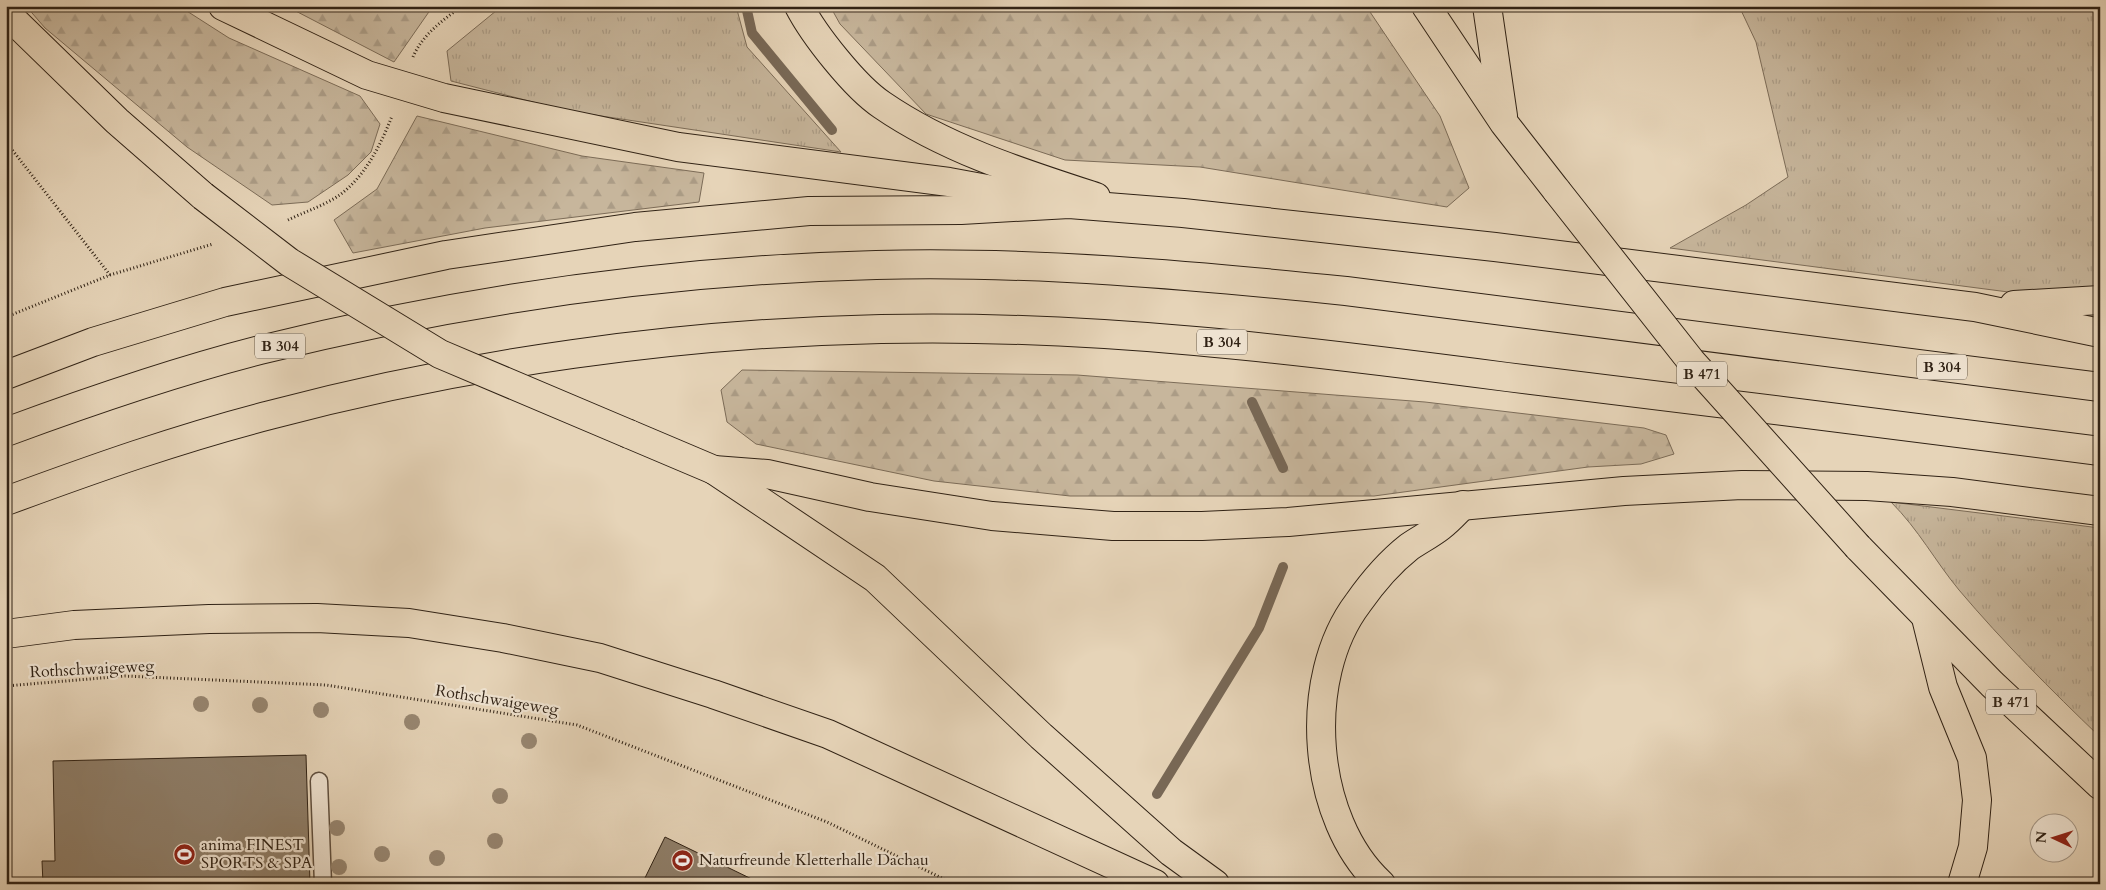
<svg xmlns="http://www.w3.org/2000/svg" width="2106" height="890" font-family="Cardo,serif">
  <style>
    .grass { fill: url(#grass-tufts); stroke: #7c6c58 }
    .forest { fill: url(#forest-firs); stroke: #7c6c58 }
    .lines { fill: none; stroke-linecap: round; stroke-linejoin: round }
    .stream { stroke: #786856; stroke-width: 10 }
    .building { fill: #8f7f6a; stroke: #302215 }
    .service-casing { stroke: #5e4e3e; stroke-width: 19 }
    .trunk-casing { stroke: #302215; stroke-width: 30 }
    .path { stroke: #302215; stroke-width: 3; stroke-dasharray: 1 2.5; stroke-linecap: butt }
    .service { stroke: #efe3d1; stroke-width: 16 }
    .trunk { stroke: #e6d4b8; stroke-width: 28 }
    .trunk-bridge-casing { stroke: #302215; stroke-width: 30; stroke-linecap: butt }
    .trunk-bridge { stroke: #e6d4b8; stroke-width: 28 }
    .tree { fill: #978671 }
    .labels { text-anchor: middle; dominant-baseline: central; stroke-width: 4.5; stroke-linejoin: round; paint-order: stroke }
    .shield { fill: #efe3d1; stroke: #695c4d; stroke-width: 1 }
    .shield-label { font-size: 15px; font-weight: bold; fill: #302215 }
    .street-label { font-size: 16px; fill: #302215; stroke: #efe3d1 }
    .poi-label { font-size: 16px; fill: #302215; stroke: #efe3d1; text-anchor: start }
  </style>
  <defs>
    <pattern id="grass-tufts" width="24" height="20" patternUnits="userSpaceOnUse" patternTransform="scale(1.25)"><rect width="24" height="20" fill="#c7b69c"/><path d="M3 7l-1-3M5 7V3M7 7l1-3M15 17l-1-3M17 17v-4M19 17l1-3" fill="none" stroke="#ab9c86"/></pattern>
    <pattern id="forest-firs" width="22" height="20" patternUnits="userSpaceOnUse" patternTransform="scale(1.25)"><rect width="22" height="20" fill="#c7b69c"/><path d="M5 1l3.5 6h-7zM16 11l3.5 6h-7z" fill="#ab9c86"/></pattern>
  </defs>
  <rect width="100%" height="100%" fill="#e6d4b8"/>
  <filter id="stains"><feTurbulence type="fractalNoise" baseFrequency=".004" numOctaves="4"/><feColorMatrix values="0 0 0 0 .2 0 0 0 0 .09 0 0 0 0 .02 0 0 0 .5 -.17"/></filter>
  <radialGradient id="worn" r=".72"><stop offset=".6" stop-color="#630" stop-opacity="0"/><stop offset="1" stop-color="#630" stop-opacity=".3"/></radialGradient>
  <g class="grass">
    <path d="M 502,6 L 736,6 L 747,47 L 841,152 L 568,111 L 451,81 L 447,51 Z"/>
    <path d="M 1739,6 L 2100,6 L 2100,287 L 2016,293 L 1670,248 L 1746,205 L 1788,177 L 1756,42 Z"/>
    <path d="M 1891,502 L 2100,528 L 2100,737 C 2051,690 2003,642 1959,590 C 1935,561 1919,530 1891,502 Z"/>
  </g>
  <g class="forest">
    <path d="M 26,6 L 179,6 L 229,38 L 360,96 L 380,124 L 371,152 L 348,175 L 308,202 L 272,205 L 187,147 L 45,28 Z"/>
    <path d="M 286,6 L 433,6 L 394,62 Z"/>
    <path d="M 830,6 L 1366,6 L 1440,116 L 1469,188 L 1447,207 L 1200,167 L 1065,160 L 926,114 L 840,24 Z"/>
    <path d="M 417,116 L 582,156 L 704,173 L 699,202 L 485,228 L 353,253 L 334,220 L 377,189 Z"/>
    <path d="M 742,370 L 1077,375 L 1425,402 L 1644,428 L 1666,435 L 1674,454 L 1641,464 L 1588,467 L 1374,496 L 1070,496 L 934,481 L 756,444 L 727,422 L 721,390 Z"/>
  </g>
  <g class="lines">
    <g class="stream">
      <path d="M 746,6 L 752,33 L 832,130"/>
      <path d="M 1252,402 L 1283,468"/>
      <path d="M 1157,794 L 1259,628 L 1283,567"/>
    </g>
  </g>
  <g class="building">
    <path d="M 306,755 L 310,884 L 43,884 L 42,861 L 55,861 L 53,761 Z"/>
    <path d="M 665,837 L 762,884 L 642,884 Z"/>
  </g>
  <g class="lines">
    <defs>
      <path id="service" d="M 319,781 L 323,884"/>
      <g id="trunk">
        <path d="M 223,6 L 367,75 L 444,98 L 678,147 L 949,182 L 1025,196"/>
        <path d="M 799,6 C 814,35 855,87 882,105 C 946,149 1022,173 1096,197"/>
        <path d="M 1426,6 L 1504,123 L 1557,191"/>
        <path d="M 1487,6 L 1503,116"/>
        <path d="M 6,13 L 117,121 L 203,196"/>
        <path d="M 2014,305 L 2100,300"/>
        <path d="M 6,375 L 93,342 L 225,302 L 446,255 L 635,227 L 809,211 L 961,210 L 1069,204 L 1183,213 L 1495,247 L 1975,307 L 2100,333"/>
        <path d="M 6,432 C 90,401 174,372 260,350 C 462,300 668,270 876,265 C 1033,261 1190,275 1346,291 L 2100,387"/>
        <path d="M 629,434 L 714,470 L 875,578 L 1041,736 L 1171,852 L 1215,884"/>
        <path d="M 714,470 L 767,474 L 870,497 L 992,516 L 1113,526 L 1202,526 L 1288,522 L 1624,491 L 1742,485 L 1867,486 L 1952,492 L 2100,511"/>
        <path d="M 6,501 C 93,469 180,438 270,415 C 466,363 678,333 881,329 C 1091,324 1300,350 1507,377 C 1705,401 1902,426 2100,451"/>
        <path d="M 1858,547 L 1992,684 L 2100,785"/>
        <path d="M 1926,618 L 1943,687 L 1972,758 L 1977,800 L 1973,847 L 1962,884"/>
        <path d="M 6,634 L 74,625 L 209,619 L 317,618 L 409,623 L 503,638 L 600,658 L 713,694 L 828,734 L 1155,884"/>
        <path d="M 1381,884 C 1311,820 1301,678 1358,603 C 1372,583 1390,562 1409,547 C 1419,540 1431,534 1441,526 C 1449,520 1456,512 1463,505"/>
      </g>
    </defs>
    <use href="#service" class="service-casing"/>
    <use href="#trunk" class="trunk-casing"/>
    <g class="path">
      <path d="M 413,57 C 422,35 443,20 462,6"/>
      <path d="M 6,142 L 110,275"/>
      <path d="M 288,220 C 304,212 326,205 341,194 C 366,175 381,144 392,116"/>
      <path d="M 6,317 L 110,275 L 213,244"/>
      <path d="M 6,686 L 125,676 L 326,685 L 577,725 L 827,822 L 954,884"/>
    </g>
    <use href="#service" class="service"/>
    <use href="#trunk" class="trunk"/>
    <defs>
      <g id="trunk-bridge">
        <path d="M 1557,191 L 1691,361 L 1858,547"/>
        <path d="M 203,196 L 289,262 L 440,354 L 629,434"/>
      </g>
    </defs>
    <use href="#trunk-bridge" class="trunk-bridge-casing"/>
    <use href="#trunk-bridge" class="trunk-bridge"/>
  </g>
  <g class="tree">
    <circle cx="201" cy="704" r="8"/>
    <circle cx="260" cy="705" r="8"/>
    <circle cx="321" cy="710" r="8"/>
    <circle cx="412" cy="722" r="8"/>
    <circle cx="529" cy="741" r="8"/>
    <circle cx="500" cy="796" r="8"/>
    <circle cx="337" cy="828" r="8"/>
    <circle cx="495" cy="841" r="8"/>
    <circle cx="382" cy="854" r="8"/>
    <circle cx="437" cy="858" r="8"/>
    <circle cx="339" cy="867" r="8"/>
  </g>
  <defs>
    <symbol id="stadium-disc" viewBox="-11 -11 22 22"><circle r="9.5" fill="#8f2418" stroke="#efe3d1"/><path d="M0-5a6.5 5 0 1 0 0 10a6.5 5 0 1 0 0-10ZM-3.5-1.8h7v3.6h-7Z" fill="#fff"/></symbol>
  </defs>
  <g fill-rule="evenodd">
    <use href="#stadium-disc" x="172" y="842" width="25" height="25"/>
    <use href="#stadium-disc" x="670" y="848" width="25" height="25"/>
  </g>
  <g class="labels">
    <g class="shield">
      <rect x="1197" y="329.5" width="50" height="25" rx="4"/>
      <rect x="255" y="333.5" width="50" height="25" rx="4"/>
      <rect x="1917" y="354.5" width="50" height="25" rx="4"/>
      <rect x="1677" y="361.5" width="50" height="25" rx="4"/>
      <rect x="1986" y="689.5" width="50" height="25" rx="4"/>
    </g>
    <g class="shield-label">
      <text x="1222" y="342">B 304</text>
      <text x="280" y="346">B 304</text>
      <text x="1942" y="367">B 304</text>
      <text x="1702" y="374">B 471</text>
      <text x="2011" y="702">B 471</text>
    </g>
    <g class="street-label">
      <text transform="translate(92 669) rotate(-3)">Rothschwaigeweg</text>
      <text transform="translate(497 700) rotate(9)">Rothschwaigeweg</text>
    </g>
    <g class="poi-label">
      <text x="201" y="845">anima FINEST<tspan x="201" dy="18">SPORTS &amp; SPA</tspan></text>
      <text x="699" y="860">Naturfreunde Kletterhalle Dachau</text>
    </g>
  </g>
  <rect width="2106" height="890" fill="none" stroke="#e6d4b8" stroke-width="25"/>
  <rect x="8" y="8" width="2091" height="875" fill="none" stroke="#302215" stroke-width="2.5"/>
  <rect x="12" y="12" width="2081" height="865" fill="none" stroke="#302215"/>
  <g transform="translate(2054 838) rotate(274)"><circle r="24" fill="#efe3d1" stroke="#a39686"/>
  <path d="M0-4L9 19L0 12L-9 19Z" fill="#8f2418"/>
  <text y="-8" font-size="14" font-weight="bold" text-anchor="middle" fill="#302215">N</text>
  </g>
  <rect width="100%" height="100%" filter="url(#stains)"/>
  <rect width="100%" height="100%" fill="url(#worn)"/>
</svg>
